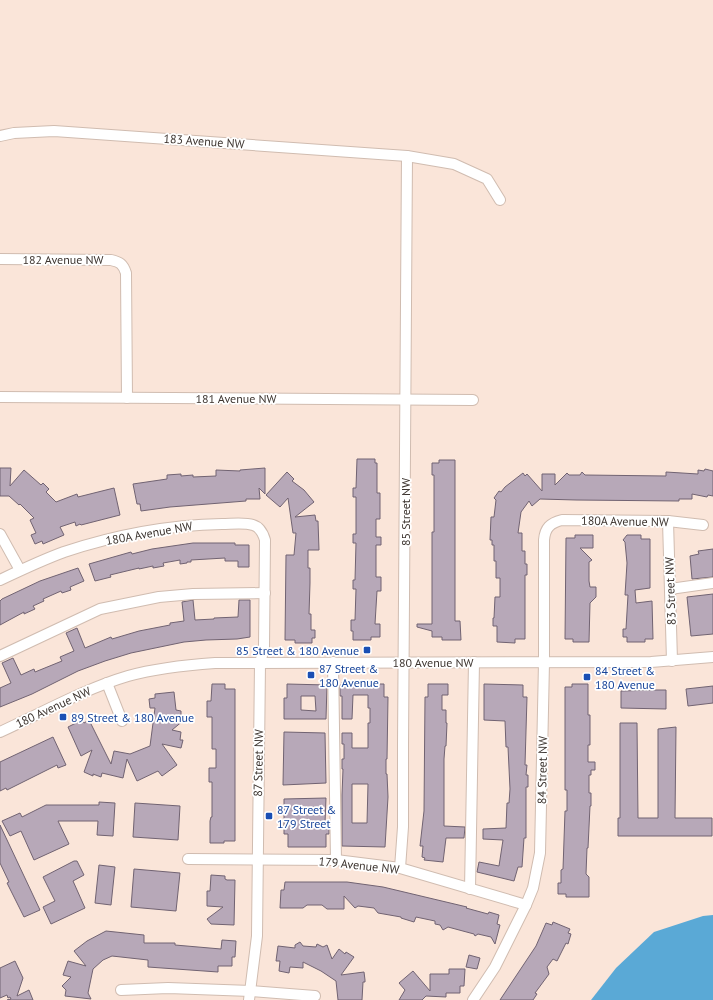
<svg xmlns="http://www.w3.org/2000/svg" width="713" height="1000" font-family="'PT Sans',sans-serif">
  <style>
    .water { fill: #5aa9d6 }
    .building { fill: #b7a8b8; stroke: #716372; fill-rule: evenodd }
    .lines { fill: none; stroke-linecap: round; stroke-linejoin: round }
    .minor-casing { stroke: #d0bcb0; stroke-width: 12 }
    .minor { stroke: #fff; stroke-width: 10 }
    .transit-dot { fill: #1a4fb4; stroke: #fff; stroke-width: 1.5 }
    .labels { text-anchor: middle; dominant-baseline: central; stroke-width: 3.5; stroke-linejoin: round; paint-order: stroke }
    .street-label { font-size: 12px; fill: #3c342f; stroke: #fff }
    .transit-label { font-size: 12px; fill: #164399; stroke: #fff; text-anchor: start }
  </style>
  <rect width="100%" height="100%" fill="#fae5d9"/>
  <path class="water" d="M 713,915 L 713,1000 L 591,1000 L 616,968 L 654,932 L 703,916 Z"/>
  <g class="building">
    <path d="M 357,459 L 375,459 L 375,463 L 377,463 L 377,493 L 380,493 L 380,519 L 376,519 L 376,537 L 381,537 L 381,545 L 376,545 L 376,577 L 381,577 L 381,591 L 377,591 L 375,624 L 380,624 L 380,637 L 371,637 L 371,640 L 353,640 L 353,631 L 351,631 L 351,620 L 355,620 L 356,589 L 353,589 L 353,580 L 355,580 L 356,543 L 353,543 L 353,534 L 356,534 L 356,497 L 353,497 L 353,488 L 356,488 Z"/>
    <path d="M 439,460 L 455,460 L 455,621 L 460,621 L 461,640 L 442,640 L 442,637 L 432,637 L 432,631 L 417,627 L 417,624 L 432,624 L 432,532 L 434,532 L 434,475 L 432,475 L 432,463 L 439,463 Z"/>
    <path d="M 0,468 L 11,468 L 10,486 L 24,470 L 41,485 L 43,483 L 49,489 L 46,492 L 56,502 L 77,494 L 78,497 L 114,488 L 120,515 L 81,525 L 80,524 L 76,526 L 75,522 L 60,527 L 64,535 L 43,544 L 42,541 L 35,544 L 31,535 L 36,533 L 30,520 L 34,518 L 20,504 L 19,505 L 9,496 L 0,496 Z"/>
    <path d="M 265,468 L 265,494 L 259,488 L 260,499 L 246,499 L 246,501 L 170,507 L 141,511 L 140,504 L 137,504 L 133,484 L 167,479 L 167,475 L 181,474 L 181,476 L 193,475 L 193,477 L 216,476 L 216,470 L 240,471 L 240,470 Z"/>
    <path d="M 705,469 L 713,471 L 713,496 L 708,495 L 707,497 L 692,494 L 692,499 L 679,499 L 679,501 L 576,500 L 540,499 L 532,506 L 529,501 L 521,512 L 518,533 L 522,533 L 522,551 L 525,551 L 525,564 L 527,564 L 527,575 L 525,575 L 525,639 L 515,639 L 515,643 L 497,642 L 497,626 L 493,626 L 493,618 L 494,618 L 495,597 L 500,597 L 500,578 L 496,578 L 496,561 L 494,561 L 494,545 L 492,545 L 492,540 L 490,540 L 491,517 L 494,517 L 496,500 L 494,498 L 499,491 L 501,492 L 505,487 L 523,473 L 525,476 L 527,474 L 542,491 L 542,474 L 555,474 L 555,485 L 567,473 L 569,475 L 580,475 L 582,472 L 585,475 L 666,476 L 666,472 L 698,474 L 698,470 L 704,471 Z"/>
    <path d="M 287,472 L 294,479 L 292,481 L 304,490 L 314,502 L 295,517 L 315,515 L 316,521 L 318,521 L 319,550 L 308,550 L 308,568 L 310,568 L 310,583 L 309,614 L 311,614 L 311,630 L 315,630 L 315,638 L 312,638 L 312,643 L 295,643 L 295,640 L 285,640 L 286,555 L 294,555 L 296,533 L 293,533 L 288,498 L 280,507 L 266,495 Z"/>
    <path d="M 575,535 L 593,535 L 593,548 L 580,548 L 592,560 L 589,562 L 589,581 L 590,587 L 596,587 L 596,597 L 590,603 L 589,642 L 573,642 L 573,639 L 565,639 L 566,538 L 575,538 Z"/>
    <path d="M 627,535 L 641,535 L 641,539 L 650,539 L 650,588 L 635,590 L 636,603 L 652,601 L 653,639 L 645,639 L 645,642 L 627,642 L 627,637 L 623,637 L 623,629 L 626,629 L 628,595 L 625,595 L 627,563 L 625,542 L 623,540 Z"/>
    <path d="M 193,543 L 235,543 L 235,545 L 249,545 L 249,567 L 238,567 L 238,561 L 225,561 L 225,558 L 191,560 L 191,562 L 187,562 L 187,563 L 180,564 L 180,560 L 163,563 L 164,566 L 153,568 L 153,566 L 139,569 L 139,568 L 110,575 L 111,577 L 95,581 L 89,564 L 131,552 L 132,554 L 152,549 Z"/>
    <path d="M 713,549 L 713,577 L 692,579 L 690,556 L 699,554 L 698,551 Z"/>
    <path d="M 78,568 L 84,581 L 70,587 L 71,590 L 62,593 L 61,591 L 43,599 L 44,601 L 33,606 L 35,609 L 24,614 L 24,612 L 0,625 L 0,601 L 2,599 L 40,581 Z"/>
    <path d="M 713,594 L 713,634 L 691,636 L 687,597 Z"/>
    <path d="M 193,600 L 195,620 L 214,619 L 214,618 L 238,617 L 239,600 L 250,600 L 250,637 L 237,639 L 206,640 L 184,642 L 131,653 L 105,661 L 78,671 L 32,694 L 0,707 L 0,688 L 11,683 L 2,663 L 13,658 L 21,675 L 34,669 L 35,672 L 62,661 L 60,657 L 74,651 L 66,633 L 77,628 L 85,648 L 111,637 L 112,639 L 139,631 L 170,625 L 170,623 L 184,621 L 182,602 Z"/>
    <path d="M 342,682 L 352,682 L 352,684 L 384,684 L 384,697 L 388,697 L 387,759 L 386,759 L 386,774 L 387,774 L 388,797 L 385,847 L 342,846 L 342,795 L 343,769 L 342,769 L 342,759 L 344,759 L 344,744 L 342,744 L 342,733 L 352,733 L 352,748 L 368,748 L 368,723 L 370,723 L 370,708 L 368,708 L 368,695 L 353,695 L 352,719 L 342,719 L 342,696 L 340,696 L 340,685 L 342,685 ZM 352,784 L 368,784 L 367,823 L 352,823 Z"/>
    <path d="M 212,684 L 225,684 L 225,689 L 235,689 L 235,841 L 224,841 L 224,843 L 210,843 L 210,821 L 211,817 L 212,817 L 212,782 L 209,782 L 209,768 L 216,768 L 216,749 L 212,749 L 212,717 L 207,717 L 207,701 L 211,701 Z"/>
    <path d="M 287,684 L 327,685 L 326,719 L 284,719 L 284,698 L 287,698 ZM 301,696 L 315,696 L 316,711 L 301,710 Z"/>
    <path d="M 428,684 L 448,684 L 448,695 L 442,695 L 442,710 L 446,710 L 446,723 L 447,723 L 446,746 L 445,746 L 444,759 L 444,826 L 465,827 L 464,838 L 446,838 L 443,862 L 424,860 L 425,858 L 422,857 L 423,846 L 420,846 L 424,811 L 425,697 L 428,697 Z"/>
    <path d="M 484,684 L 523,685 L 523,697 L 527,697 L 525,765 L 527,765 L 526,775 L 528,775 L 528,787 L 526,787 L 526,838 L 524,838 L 522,867 L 518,867 L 514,881 L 477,872 L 479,862 L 499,866 L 503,840 L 483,839 L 483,829 L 506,828 L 507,803 L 509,803 L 510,789 L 508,747 L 506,747 L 505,721 L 484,720 Z"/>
    <path d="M 572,684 L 588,684 L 588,715 L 590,715 L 590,745 L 588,745 L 588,762 L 595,762 L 595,770 L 591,770 L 591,775 L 589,775 L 589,793 L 591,793 L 591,806 L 590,806 L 588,848 L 587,848 L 586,874 L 589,877 L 589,897 L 566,897 L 566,894 L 558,894 L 558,883 L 561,883 L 561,870 L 563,869 L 565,811 L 567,811 L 567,790 L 565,790 L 565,687 L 572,687 Z"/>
    <path d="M 713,686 L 713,703 L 688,706 L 686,689 Z"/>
    <path d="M 655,690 L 666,690 L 666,709 L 621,708 L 621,691 Z"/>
    <path d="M 174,692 L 176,710 L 181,711 L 181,716 L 184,720 L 172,730 L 181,732 L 180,740 L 183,740 L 181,748 L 162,744 L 177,765 L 162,776 L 158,771 L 137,781 L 127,759 L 123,778 L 102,773 L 101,777 L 93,774 L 93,776 L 84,772 L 92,750 L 81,756 L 68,727 L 82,720 L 84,723 L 89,720 L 111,764 L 114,751 L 130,754 L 150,746 L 155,708 L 150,708 L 149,699 L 155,698 L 155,694 Z"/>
    <path d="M 620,723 L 637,723 L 638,818 L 658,818 L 658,729 L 676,727 L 675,818 L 712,818 L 712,836 L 618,836 L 618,818 L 620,818 Z"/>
    <path d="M 284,732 L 325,733 L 326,783 L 283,785 Z"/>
    <path d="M 53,737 L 66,765 L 58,768 L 57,765 L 7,790 L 6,788 L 0,791 L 0,762 Z"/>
    <path d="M 326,798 L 325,823 L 329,823 L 329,834 L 326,834 L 326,847 L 288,847 L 288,834 L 284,834 L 284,799 Z"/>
    <path d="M 99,802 L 115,803 L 113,836 L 97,835 L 98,821 L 58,821 L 69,844 L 34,860 L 21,831 L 10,836 L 2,821 L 20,813 L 22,817 L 46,805 L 99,805 Z"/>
    <path d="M 135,803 L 180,806 L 178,840 L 133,837 Z"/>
    <path d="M 0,825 L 40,910 L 24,917 L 7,883 L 9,882 L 0,863 Z"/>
    <path d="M 74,861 L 77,861 L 84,875 L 73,881 L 85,908 L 51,924 L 43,907 L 55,901 L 43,877 Z"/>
    <path d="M 99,865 L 115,867 L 111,905 L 95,903 Z"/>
    <path d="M 134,869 L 180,873 L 176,911 L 131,907 Z"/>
    <path d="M 211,875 L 225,876 L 225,879 L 227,880 L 235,880 L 234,925 L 211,924 L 207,919 L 223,907 L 207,906 L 207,891 L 210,891 Z"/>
    <path d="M 285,882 L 347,882 L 383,887 L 467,907 L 466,908 L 488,914 L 489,912 L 499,915 L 497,924 L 500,925 L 495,944 L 491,937 L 478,934 L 475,936 L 474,934 L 448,927 L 443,930 L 440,925 L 435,924 L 435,921 L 416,917 L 414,922 L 401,918 L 401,917 L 378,913 L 374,908 L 358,906 L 355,908 L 344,896 L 344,909 L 327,909 L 322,905 L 307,905 L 303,908 L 280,908 L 281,890 L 284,890 Z"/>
    <path d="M 553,922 L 570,929 L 568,933 L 571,934 L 568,944 L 566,943 L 557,961 L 553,959 L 547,967 L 549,974 L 535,993 L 537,994 L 533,1000 L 500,1000 L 536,946 L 546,923 L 552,925 Z"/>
    <path d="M 106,931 L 144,935 L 144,943 L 175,943 L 175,945 L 221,949 L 222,940 L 236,941 L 235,957 L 232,957 L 232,966 L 218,966 L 218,972 L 148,967 L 148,960 L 112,956 L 103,960 L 93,969 L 88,993 L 91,999 L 65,996 L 66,990 L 62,986 L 71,977 L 63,975 L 68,961 L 86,966 L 74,951 L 87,941 Z"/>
    <path d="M 300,942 L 303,946 L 316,947 L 317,944 L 323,947 L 327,945 L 332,959 L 339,949 L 345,954 L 346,952 L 354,957 L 341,975 L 364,972 L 365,980 L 365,982 L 363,982 L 362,1000 L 338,1000 L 336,981 L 321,971 L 303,962 L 303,968 L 290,967 L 289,973 L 279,971 L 280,961 L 276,961 L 278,946 L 295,948 L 295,945 Z"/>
    <path d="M 469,955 L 480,958 L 477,969 L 466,967 Z"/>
    <path d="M 15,961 L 23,978 L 17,996 L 29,990 L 33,1000 L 7,1000 L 11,999 L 10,997 L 8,998 L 7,995 L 0,998 L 0,968 Z"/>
    <path d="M 449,969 L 465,969 L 464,986 L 460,986 L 460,993 L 446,993 L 446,997 L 426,996 L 422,1000 L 399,1000 L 405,990 L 399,983 L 413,971 L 430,991 L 430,974 L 449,974 Z"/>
  </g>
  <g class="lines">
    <defs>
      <g id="minor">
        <path d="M 0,136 L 14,133 L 54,131 L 407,156 L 454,164 L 487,179 L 500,200"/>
        <path d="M 0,259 L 111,260 C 120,262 123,264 126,273 L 127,398"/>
        <path d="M 0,397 L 473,400"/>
        <path d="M 668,521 L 672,661"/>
        <path d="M 0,534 L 20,570"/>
        <path d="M 0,580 C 21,570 42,560 64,552 C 115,535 169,525 222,524 C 231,524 244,522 253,525 C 260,527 263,533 265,540 L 264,648 L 260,663 L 257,936 L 249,1000"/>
        <path d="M 670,589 L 713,583"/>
        <path d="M 0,656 L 100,609 L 159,597 L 193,594 L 265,593"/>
        <path d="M 333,662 L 336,860"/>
        <path d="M 107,683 L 122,721"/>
        <path d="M 0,732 C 42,713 84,689 128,676 C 157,668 186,665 215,663 L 651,662 L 713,657"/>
        <path d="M 188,859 L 336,860 L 400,868 L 526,905"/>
        <path d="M 400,868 L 403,827 L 403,746 L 407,156"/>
        <path d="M 470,889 L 474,662"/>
        <path d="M 121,990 L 168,988 L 251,991 L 315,996"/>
        <path d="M 473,1000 L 495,967 L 526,905 L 533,888 L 540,853 L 544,662 L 544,540 C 545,528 550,523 562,520 L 668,521 L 703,525"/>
      </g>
    </defs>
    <use href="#minor" class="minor-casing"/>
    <use href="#minor" class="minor"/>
  </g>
  <g class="transit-dot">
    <rect x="363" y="646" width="8" height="8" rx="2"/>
    <rect x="307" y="671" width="8" height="8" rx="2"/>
    <rect x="583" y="673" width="8" height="8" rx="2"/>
    <rect x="59" y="713" width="8" height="8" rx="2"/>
    <rect x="265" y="812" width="8" height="8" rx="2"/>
  </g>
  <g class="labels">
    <g class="street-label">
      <text transform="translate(204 141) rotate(4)">183 Avenue NW</text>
      <text x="63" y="259">182 Avenue NW</text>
      <text x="236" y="398">181 Avenue NW</text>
      <text transform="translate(405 512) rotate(-90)">85 Street NW</text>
      <text transform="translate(625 521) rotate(1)">180A Avenue NW</text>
      <text transform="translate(149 533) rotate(-10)">180A Avenue NW</text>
      <text transform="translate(670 591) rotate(-92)">83 Street NW</text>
      <text x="433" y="662">180 Avenue NW</text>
      <text transform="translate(53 707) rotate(-25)">180 Avenue NW</text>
      <text transform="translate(258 763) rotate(-89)">87 Street NW</text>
      <text transform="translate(542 770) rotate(-89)">84 Street NW</text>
      <text transform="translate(359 865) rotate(6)">179 Avenue NW</text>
    </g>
    <g class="transit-label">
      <text x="359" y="650" text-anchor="end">85 Street &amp; 180 Avenue</text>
      <text x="319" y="668">87 Street &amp;<tspan x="319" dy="14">180 Avenue</tspan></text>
      <text x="595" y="670">84 Street &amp;<tspan x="595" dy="14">180 Avenue</tspan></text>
      <text x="71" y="717">89 Street &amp; 180 Avenue</text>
      <text x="277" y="809">87 Street &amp;<tspan x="277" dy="14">179 Street</tspan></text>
    </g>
  </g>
</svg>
